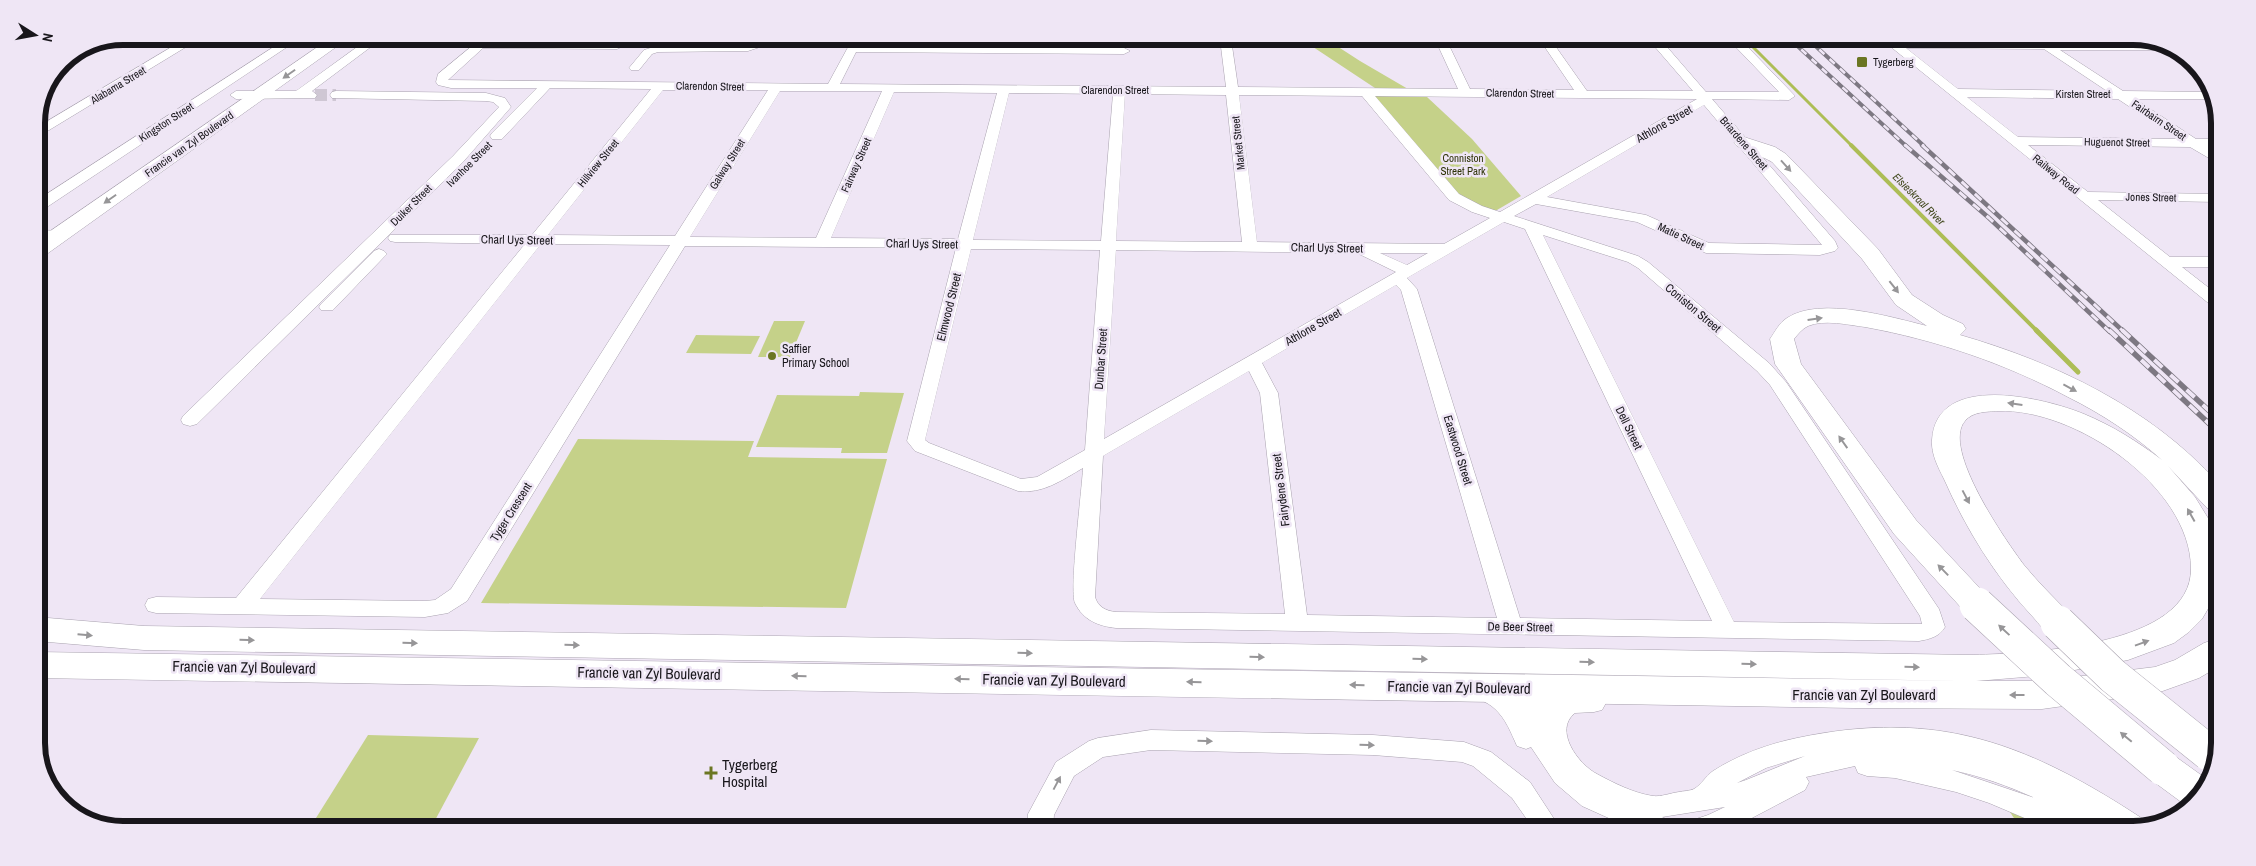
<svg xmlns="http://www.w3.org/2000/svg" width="2256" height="866" font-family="'Archivo Narrow',sans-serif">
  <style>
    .green { fill: #c5d189 }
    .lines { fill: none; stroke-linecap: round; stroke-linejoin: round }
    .stream-far2 { stroke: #adbd56; stroke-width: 3 }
    .stream-far1 { stroke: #adbd56; stroke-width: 4 }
    .stream { stroke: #adbd56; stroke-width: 5 }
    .street-tunnel { stroke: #cfc7d4; stroke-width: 12; stroke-dasharray: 12 5.5; stroke-linecap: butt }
    .street-casing { stroke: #a9a2af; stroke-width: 1 }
    .secondary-casing { stroke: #a9a2af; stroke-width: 1 }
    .street { fill: #fff; fill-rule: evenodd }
    .secondary { fill: #fff; fill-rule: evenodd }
    .rail-far2-casing { stroke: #7d7882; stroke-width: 4 }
    .rail-far1-casing { stroke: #7d7882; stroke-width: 4.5 }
    .rail-casing { stroke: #7d7882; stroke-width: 5.5 }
    .rail-far2 { stroke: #efe6f5; stroke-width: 2.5; stroke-dasharray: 7; stroke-linecap: butt }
    .rail-far1 { stroke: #efe6f5; stroke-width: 3; stroke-dasharray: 9; stroke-linecap: butt }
    .rail { stroke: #efe6f5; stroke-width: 4; stroke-dasharray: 11; stroke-linecap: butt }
    .secondary-bridge-casing { stroke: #a9a2af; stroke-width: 36; stroke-linecap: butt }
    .secondary-bridge { stroke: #fff; stroke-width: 35 }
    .wall { fill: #7c5397 }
    .shaded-wall { fill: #65437b }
    .oneway { fill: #979698 }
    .poi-dot { fill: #6b7622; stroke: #efe6f5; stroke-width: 2 }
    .labels { text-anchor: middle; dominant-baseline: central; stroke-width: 5; stroke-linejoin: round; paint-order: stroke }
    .far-poi-label { font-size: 11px; fill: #18161b; stroke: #efe6f5; text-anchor: start }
    .far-street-label { font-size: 11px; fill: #18161b; stroke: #efe6f5 }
    .far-park-label { font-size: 11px; fill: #2d3206; stroke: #efe6f5 }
    .far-water-label { font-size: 11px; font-style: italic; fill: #434a1f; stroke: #efe6f5 }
    .street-label { font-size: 12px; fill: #18161b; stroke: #efe6f5 }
    .poi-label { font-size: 12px; fill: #18161b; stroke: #efe6f5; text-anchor: start }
    .near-street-label { font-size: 15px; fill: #18161b; stroke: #efe6f5 }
    .near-poi-label { font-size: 15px; fill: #18161b; stroke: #efe6f5; text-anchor: start }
    .rim { fill: none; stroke: #18161b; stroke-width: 6 }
  </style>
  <rect width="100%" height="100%" fill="#efe6f5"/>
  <g class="green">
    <path d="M 1301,39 L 1326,39 L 1360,61 L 1408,89 L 1375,88 Z"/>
    <path d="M 1373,96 L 1427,97 L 1472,139 L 1521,196 L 1497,210 L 1490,210 L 1461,198 Z"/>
    <path d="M 774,321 L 805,321 L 790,357 L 758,357 Z"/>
    <path d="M 696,335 L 760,336 L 751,354 L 686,353 Z"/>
    <path d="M 860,392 L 904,393 L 887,453 L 841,453 L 842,448 L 756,447 L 777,395 L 859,396 Z"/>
    <path d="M 578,439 L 754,441 L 748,457 L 887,459 L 846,608 L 481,603 Z"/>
    <path d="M 368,735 L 479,738 L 432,826 L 311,826 Z"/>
    <path d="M 2012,806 L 2067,830 L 2021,829 L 2010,812 Z"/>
  </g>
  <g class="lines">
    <path class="stream-far2" d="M 1746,40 L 1852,146"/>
    <path class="stream-far1" d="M 1851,145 L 2038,332"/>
    <path class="stream" d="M 2036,330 L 2078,372"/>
    <path class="street-tunnel" d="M 315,95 L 336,95"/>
    <defs>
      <g id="street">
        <path d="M 190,36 L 204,36 L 36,138 L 36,128 Z"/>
        <path d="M 289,37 L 302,37 L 41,211 L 36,212 L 36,201 Z"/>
        <path d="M 371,37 L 384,37 L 312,91 L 317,95 L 315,98 L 236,99 L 230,95 L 236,91 L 296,91 Z"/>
        <path d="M 483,37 L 495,37 L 491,42 L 617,43 L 623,46 L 617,49 L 483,48 L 448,80 L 828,84 L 853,38 L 863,38 L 860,46 L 1124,48 L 1130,51 L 1124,54 L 856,52 L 840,84 L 1226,87 L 1220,39 L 1231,39 L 1238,87 L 1458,89 L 1435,39 L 1446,39 L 1470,89 L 1574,90 L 1540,40 L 1551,40 L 1587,91 L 1693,91 L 1649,40 L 1661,40 L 1706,92 L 1779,92 L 1729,40 L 1741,40 L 1795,96 L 1789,100 L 1712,99 L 1835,241 L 1838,248 L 1835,251 L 1820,255 L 1706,253 L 1637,222 L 1536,204 L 1514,216 L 1638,256 L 1648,262 L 1769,363 L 1786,382 L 1939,609 L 1945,627 C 1939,637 1930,639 1919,641 L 1116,628 C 1098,626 1083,620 1075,603 C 1069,591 1082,489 1083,468 C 1062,480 1043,494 1018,491 L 915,451 L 907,441 L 956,248 L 685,246 L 467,601 L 448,613 L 425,617 L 156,613 L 148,611 L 145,605 L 148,599 L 156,597 L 236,598 L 525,244 L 395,242 L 390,241 L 388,238 L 390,235 L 532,235 L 651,89 L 550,88 L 502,139 L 492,139 L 490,136 L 492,133 L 537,88 L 451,88 L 438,85 L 436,82 L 438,74 ZM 663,90 L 768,90 L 675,236 L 548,235 ZM 780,91 L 882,91 L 816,238 L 690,237 ZM 894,92 L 997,93 L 958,239 L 831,238 ZM 1009,93 L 1113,94 L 1101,241 L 973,240 ZM 1125,94 L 1226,95 L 1242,242 L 1116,241 ZM 1239,95 L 1362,96 L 1449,200 L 1472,212 L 1490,218 L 1444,244 L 1257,242 ZM 1375,96 L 1697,99 L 1500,212 L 1482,206 L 1459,194 ZM 1704,105 L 1822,245 L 1709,243 L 1646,215 L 1547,197 ZM 1504,222 L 1525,229 L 1712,621 L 1520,618 L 1417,289 L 1407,278 ZM 1543,235 L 1628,262 L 1638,268 L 1757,371 L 1770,385 L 1920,616 L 1922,624 L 1734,622 ZM 541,244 L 670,245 L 451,589 L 435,600 L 425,601 L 260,599 ZM 971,249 L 1100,250 L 1085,450 L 1037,477 L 1021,479 L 929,443 L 925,440 ZM 1116,250 L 1357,253 L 1396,272 L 1104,439 ZM 1380,253 L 1428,253 L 1407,265 ZM 1396,285 L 1401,290 L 1497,618 L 1307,615 L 1278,393 L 1262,363 ZM 1249,371 L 1260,393 L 1285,614 L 1116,612 C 1106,611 1098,607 1095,597 L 1103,456 Z"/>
        <path d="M 756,38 L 767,38 L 760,47 L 748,51 L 658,52 L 652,54 L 639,70 L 631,70 L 629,68 L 644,50 L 657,46 L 747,45 L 752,43 Z"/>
        <path d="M 97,41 L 88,49 L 80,49 L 90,43 Z"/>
        <path d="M 1895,42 L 2165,44 L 2173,50 L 2060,50 L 2123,91 L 2210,92 L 2213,99 L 2135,99 L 2196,139 L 2219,139 L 2219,147 L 2208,147 L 2219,154 L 2219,164 L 2190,147 L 2028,145 L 2088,192 L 2219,194 L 2219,202 L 2098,200 L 2170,257 L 2219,257 L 2219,267 L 2182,267 L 2218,295 L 2218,308 L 2212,306 L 1891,47 L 1889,45 L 1891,43 ZM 1906,48 L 2044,49 L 2107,91 L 1958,89 ZM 1967,97 L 2118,99 L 2178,139 L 2018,137 Z"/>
        <path d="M 336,91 L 486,93 L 505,98 L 511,107 L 463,162 L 197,424 L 190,426 L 183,424 L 181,420 L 183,416 L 453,156 L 499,107 L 493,102 L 486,101 L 332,98 L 330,95 L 332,92 Z"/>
        <path d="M 36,230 L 65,231 L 67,234 L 65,237 L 36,238 Z"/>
        <path d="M 379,249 L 384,251 L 387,254 L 384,257 L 333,310 L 321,310 L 319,307 L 321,304 L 374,251 Z"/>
        <path d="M 1531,675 L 1539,678 L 1543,684 L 1541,688 L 1554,703 C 1566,691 1588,692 1602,696 L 1606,703 L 1602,710 L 1594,712 L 1575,713 C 1553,730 1578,764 1597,774 C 1614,783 1633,793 1653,796 C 1661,797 1671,793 1679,792 C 1683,791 1690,791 1694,789 C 1701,785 1706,776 1713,771 C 1738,755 1768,744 1797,738 C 1939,708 2029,744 2146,821 L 2148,825 L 2134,830 L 2053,830 L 1989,803 L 1956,792 L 1895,778 L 1867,776 L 1858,773 L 1855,766 L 1806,777 L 1809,782 L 1805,790 L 1731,829 L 1686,829 L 1690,821 L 1708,815 L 1725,807 L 1662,817 L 1670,821 L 1674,829 L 1633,829 L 1582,806 L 1555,783 L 1531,747 L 1526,749 L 1517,746 C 1511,733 1506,719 1495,709 C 1487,701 1476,700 1471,690 L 1475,683 C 1489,679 1502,687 1513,696 L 1515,692 L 1511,685 L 1515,679 ZM 1805,756 L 1746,780 L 1737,783 L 1766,768 ZM 1952,770 C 1981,776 2008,786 2035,798 Z"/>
        <path d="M 1151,730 L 1373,735 L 1464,742 L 1491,752 L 1530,782 L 1560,828 L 1533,828 L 1512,798 L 1473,766 L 1462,762 L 1373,755 L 1151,750 L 1103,757 L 1074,776 L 1054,815 L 1053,827 L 1027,827 L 1028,814 L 1056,762 L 1089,741 L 1098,738 Z"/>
      </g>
      <g id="secondary">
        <path d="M 332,37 L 350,37 L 44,256 L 36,258 L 36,241 Z"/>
        <path d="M 1744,137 L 1775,147 L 1786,154 L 1878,249 L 1912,295 L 1943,315 L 1963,324 L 1966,329 L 1960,335 C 2054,362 2151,408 2217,482 L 2217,511 L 2207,508 L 2168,466 L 2195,497 L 2211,523 L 2217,539 L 2216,595 L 2202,619 L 2189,632 L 2174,643 L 2128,660 L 2048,675 L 1976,681 L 2042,681 L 2155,667 L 2175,660 L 2204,643 L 2216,639 L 2216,668 L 2199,678 L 2157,693 L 2042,709 L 1854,708 L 36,678 L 36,652 L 1967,681 L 144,650 L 36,641 L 36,617 L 144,626 L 1974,655 C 2029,653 2192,647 2191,568 C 2190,486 2074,408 1998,411 C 1987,412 1973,411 1965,421 C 1941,448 2006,541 2024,565 C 2038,582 2054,598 2070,614 L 2074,623 L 2070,632 C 2062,634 2056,636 2048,632 C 2042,629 2037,621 2032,616 C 1995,576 1966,529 1944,479 C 1938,467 1931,454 1932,440 C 1936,371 2045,398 2084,414 C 2113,426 2138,442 2162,460 C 2134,435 2102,414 2068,397 C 2004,363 1936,340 1865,327 C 1848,325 1825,319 1808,326 C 1802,329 1798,334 1794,339 L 1801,364 L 1916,520 L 1988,597 L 1993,605 L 1988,613 L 1977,617 L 1966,613 L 1894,534 L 1775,364 L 1770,339 C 1775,332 1779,323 1787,318 C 1820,296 1891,317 1927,326 L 1896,305 L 1862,259 L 1772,162 C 1763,156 1739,150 1734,143 L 1737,139 Z"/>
        <path d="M 2163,753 L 2176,757 L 2208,780 L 2188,807 L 2150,779 L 2144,768 L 2150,757 Z"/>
      </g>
    </defs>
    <use href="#street" class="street-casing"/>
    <use href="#secondary" class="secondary-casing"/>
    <use href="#street" class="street"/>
    <use href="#secondary" class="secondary"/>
    <defs>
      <g id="rail-far2">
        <path d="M 1791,40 L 1906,146"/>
        <path d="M 1809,40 L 1924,146"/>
      </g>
      <g id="rail-far1">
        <path d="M 1905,145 L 1989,218 L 2110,332"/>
        <path d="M 1922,145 L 2124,332"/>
      </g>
      <g id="rail">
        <path d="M 2109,330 L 2217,431"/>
        <path d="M 2122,330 L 2217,418"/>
      </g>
    </defs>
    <use href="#rail-far2" class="rail-far2-casing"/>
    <use href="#rail-far1" class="rail-far1-casing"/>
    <use href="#rail" class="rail-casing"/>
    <use href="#rail-far2" class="rail-far2"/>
    <use href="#rail-far1" class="rail-far1"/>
    <use href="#rail" class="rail"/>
    <defs>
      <g id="secondary-bridge">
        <path d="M 1977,605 L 2058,680 L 2163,768"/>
        <path d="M 2058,623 L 2113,676 L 2209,753"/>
      </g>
    </defs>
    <use href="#secondary-bridge" class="secondary-bridge-casing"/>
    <use href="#secondary-bridge" class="secondary-bridge"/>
  </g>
  <path class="wall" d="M 226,36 L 276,37 L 269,41 L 261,45 L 229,43 Z"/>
  <path class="shaded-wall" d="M 257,37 L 276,37 L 269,41 L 261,45 Z"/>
  <defs><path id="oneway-solid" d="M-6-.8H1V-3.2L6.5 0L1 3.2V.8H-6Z" transform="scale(1.25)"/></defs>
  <g class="oneway">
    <use href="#oneway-solid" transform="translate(289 74) rotate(145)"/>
    <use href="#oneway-solid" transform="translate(1786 166) rotate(48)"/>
    <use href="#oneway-solid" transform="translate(110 199) rotate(145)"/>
    <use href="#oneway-solid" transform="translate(1894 287) rotate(52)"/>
    <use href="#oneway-solid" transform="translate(1815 319) rotate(-8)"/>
    <use href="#oneway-solid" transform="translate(2070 388) rotate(28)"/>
    <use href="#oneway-solid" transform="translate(2015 404) rotate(-172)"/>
    <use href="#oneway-solid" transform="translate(1843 442) rotate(-125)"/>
    <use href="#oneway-solid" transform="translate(1966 497) rotate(62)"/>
    <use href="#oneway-solid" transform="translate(2191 515) rotate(-119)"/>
    <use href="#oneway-solid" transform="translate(1943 570) rotate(-134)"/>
    <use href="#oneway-solid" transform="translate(2004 630) rotate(-137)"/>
    <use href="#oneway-solid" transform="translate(85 635) rotate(5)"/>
    <use href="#oneway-solid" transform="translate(247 640) rotate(1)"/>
    <use href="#oneway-solid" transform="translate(410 643) rotate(1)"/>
    <use href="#oneway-solid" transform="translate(2142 643) rotate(-20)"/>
    <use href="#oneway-solid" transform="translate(572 645) rotate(1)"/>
    <use href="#oneway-solid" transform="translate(1025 653) rotate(1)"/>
    <use href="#oneway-solid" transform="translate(1257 657) rotate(1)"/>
    <use href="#oneway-solid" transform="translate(1420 659) rotate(1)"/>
    <use href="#oneway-solid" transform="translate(1587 662) rotate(1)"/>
    <use href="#oneway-solid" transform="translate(1749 664) rotate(1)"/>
    <use href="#oneway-solid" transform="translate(1912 667) rotate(1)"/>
    <use href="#oneway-solid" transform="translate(799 676) rotate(-179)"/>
    <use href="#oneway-solid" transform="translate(962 679) rotate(-179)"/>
    <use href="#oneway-solid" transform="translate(1194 682) rotate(-179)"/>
    <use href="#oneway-solid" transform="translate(1357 685) rotate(-179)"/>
    <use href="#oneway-solid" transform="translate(2017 695) rotate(-180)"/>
    <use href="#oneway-solid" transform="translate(2126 737) rotate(-140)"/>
    <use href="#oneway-solid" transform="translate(1205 741) rotate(1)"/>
    <use href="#oneway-solid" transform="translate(1367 745) rotate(2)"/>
    <use href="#oneway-solid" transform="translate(1057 783) rotate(-62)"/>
  </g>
  <g class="poi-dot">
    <rect x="1856" y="56" width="12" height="12" rx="2.5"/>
    <circle cx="772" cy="356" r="5"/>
    <path d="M708.5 765.5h5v5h5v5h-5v5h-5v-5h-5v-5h5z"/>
  </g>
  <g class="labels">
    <g class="far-poi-label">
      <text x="1873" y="62">Tygerberg</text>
    </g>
    <g class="far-street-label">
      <text transform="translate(118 85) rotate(-31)">Alabama Street</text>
      <text transform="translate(710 86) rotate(1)">Clarendon Street</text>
      <text x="1115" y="90">Clarendon Street</text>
      <text transform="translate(1520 93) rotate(1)">Clarendon Street</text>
      <text x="2083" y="94">Kirsten Street</text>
      <text transform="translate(2159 120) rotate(34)">Fairbairn Street</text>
      <text transform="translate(166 122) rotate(-33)">Kingston Street</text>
      <text transform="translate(2117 142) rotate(1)">Huguenot Street</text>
      <text transform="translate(1238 143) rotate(-96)">Market Street</text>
      <text transform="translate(1744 143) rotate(49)">Briardene Street</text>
      <text transform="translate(189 144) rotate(-35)">Francie van Zyl Boulevard</text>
      <text transform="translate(598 163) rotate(-51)">Hillview Street</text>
      <text transform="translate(469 164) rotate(-45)">Ivanhoe Street</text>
      <text transform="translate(727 164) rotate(-58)">Galway Street</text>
      <text transform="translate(856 165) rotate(-66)">Fairway Street</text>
      <text transform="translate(2056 174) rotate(39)">Railway Road</text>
      <text transform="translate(2151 197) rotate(1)">Jones Street</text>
      <text transform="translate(411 205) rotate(-45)">Duiker Street</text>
      <text transform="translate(1681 236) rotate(25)">Matie Street</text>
    </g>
    <g class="far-park-label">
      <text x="1463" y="158">Conniston<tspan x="1463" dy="13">Street Park</tspan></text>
    </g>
    <g class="far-water-label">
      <text transform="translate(1919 199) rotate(45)">Elsieskraal River</text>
    </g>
    <g class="street-label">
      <text transform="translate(1664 124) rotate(-30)">Athlone Street</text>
      <text transform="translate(517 240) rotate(1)">Charl Uys Street</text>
      <text transform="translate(922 244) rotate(1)">Charl Uys Street</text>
      <text transform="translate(1327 248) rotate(1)">Charl Uys Street</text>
      <text transform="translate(949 307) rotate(-76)">Elmwood Street</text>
      <text transform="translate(1693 308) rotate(40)">Coniston Street</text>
      <text transform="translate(1313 327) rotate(-30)">Athlone Street</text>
      <text transform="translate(1101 359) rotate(-86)">Dunbar Street</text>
      <text transform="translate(1629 428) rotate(64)">Dell Street</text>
      <text transform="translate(1458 450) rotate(73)">Eastwood Street</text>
      <text transform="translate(1281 490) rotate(-97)">Fairydene Street</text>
      <text transform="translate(511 512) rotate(-58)">Tyger Crescent</text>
      <text transform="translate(1520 627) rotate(1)">De Beer Street</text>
    </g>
    <g class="poi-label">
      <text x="782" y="349">Saffier<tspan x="782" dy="14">Primary School</tspan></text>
    </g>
    <g class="near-street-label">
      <text transform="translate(244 667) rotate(1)">Francie van Zyl Boulevard</text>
      <text transform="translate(649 673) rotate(1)">Francie van Zyl Boulevard</text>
      <text transform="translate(1054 680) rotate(1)">Francie van Zyl Boulevard</text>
      <text transform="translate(1459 687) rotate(1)">Francie van Zyl Boulevard</text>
      <text x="1864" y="694">Francie van Zyl Boulevard</text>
    </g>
    <g class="near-poi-label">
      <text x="722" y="764">Tygerberg<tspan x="722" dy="17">Hospital</tspan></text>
    </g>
  </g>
  <path d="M0 0H2256V866H0ZM123 45H2133A78 78 0 0 1 2211 123V743A78 78 0 0 1 2133 821H123A78 78 0 0 1 45 743V123A78 78 0 0 1 123 45Z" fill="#efe6f5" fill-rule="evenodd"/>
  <path class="rim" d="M123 45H2133A78 78 0 0 1 2211 123V743A78 78 0 0 1 2133 821H123A78 78 0 0 1 45 743V123A78 78 0 0 1 123 45Z"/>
  <g transform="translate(35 35) rotate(101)" stroke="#efe6f5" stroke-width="4" paint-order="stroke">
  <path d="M0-4L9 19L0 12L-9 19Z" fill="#18161b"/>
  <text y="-8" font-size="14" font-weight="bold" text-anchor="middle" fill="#18161b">N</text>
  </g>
</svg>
